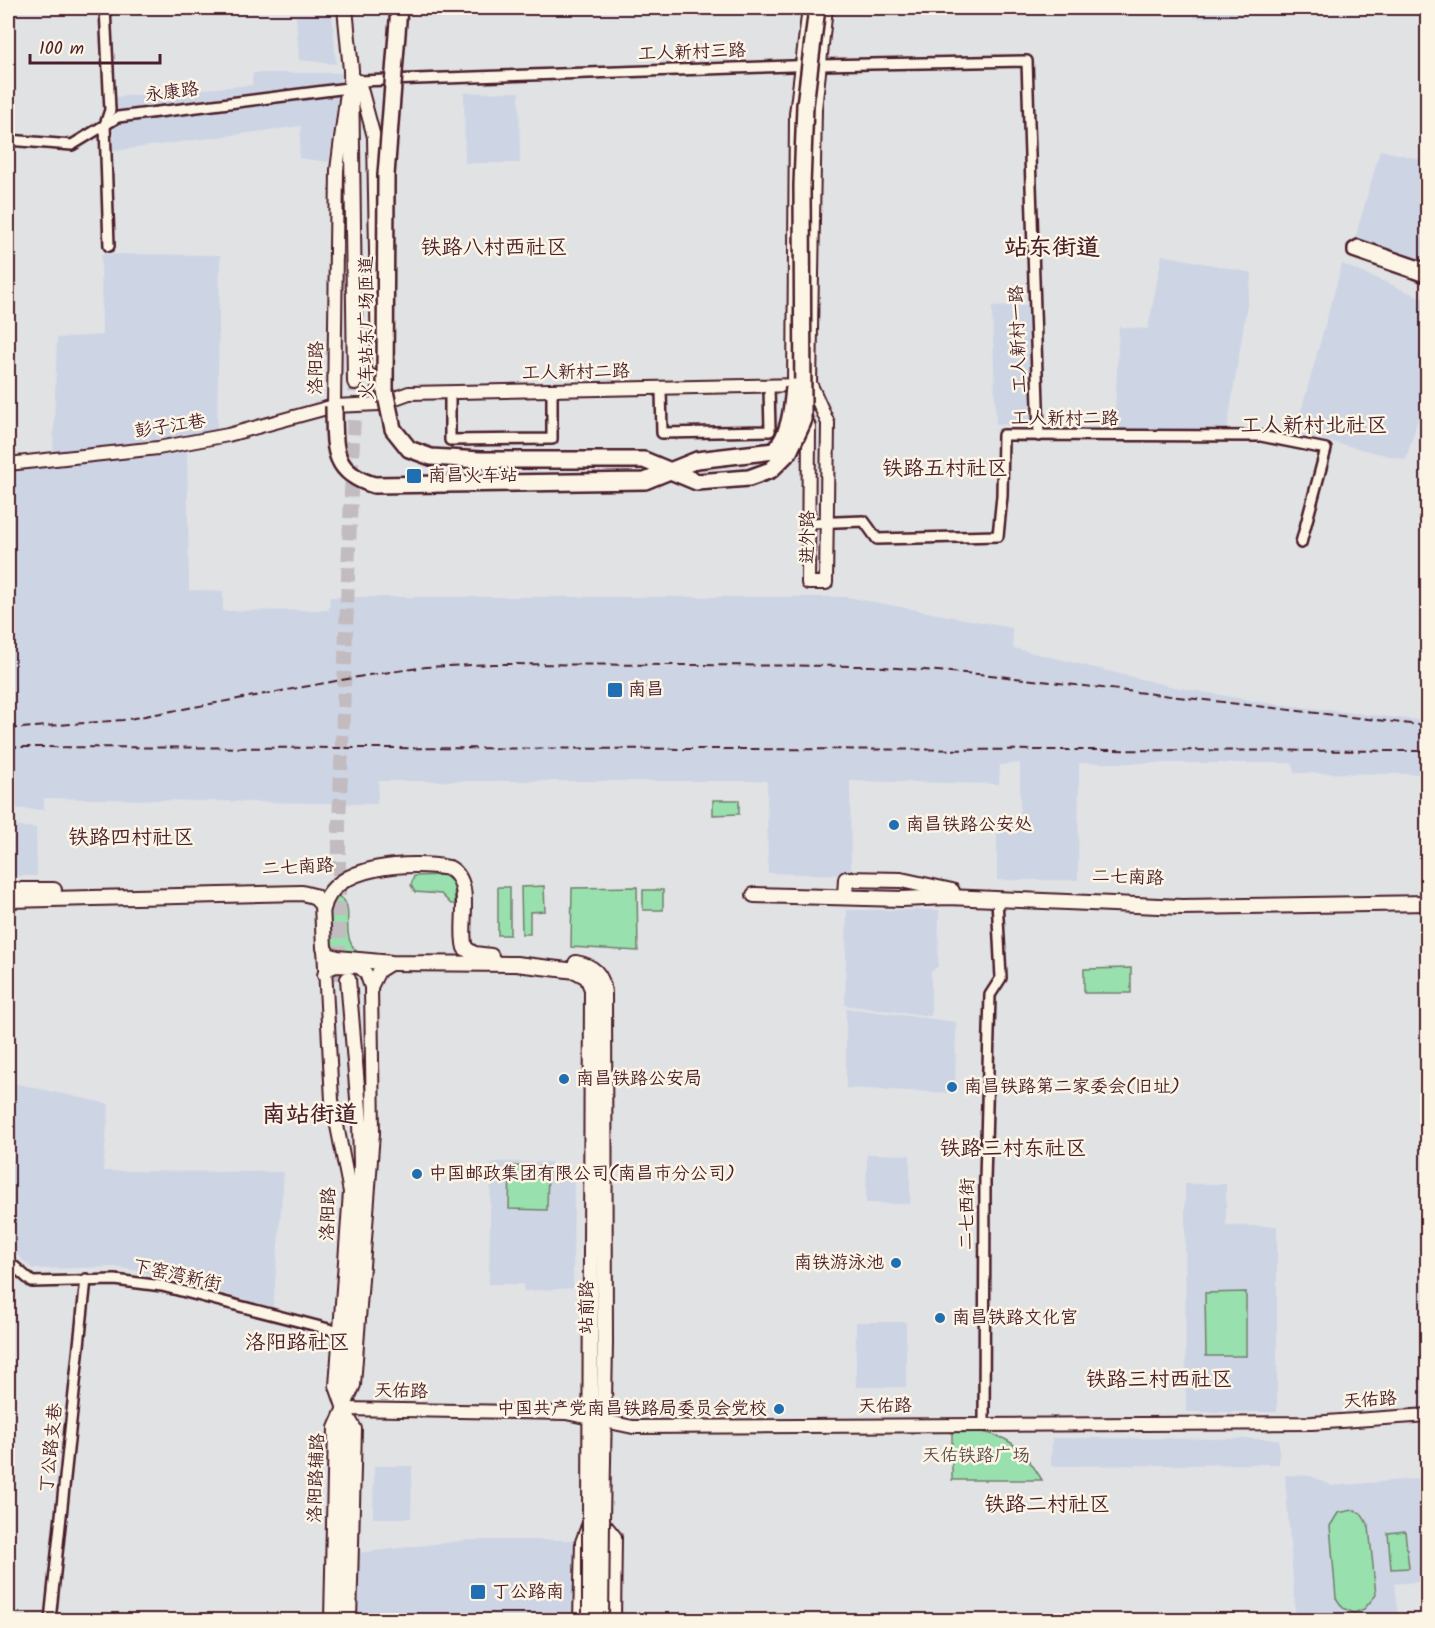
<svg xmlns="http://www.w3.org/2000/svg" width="1435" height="1628" font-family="Kalam,'LXGW WenKai TC',sans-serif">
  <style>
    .built { fill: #cdd4e4 }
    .green { fill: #98e0ae; stroke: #71806c; stroke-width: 1.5 }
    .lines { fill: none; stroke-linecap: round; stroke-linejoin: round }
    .secondary-tunnel { stroke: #c2bbbf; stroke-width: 14; stroke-dasharray: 14 7; stroke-linecap: butt }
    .minor-casing { stroke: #4a1f2b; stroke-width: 14 }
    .tertiary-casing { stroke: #4a1f2b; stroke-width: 16 }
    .secondary-casing { stroke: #4a1f2b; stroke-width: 18 }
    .minor { stroke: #fcf5e5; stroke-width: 9 }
    .tertiary { stroke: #fcf5e5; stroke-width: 12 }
    .secondary { stroke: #fcf5e5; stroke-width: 14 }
    .rail { stroke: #4a1f2b; stroke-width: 2; stroke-dasharray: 9 4.5; stroke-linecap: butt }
    .secondary-bridge-casing { stroke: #4a1f2b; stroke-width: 18; stroke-linecap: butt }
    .trunk-bridge-casing { stroke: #4a1f2b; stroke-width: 20; stroke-linecap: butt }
    .secondary-bridge { stroke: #fcf5e5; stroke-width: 14 }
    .trunk-bridge { stroke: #fcf5e5; stroke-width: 15 }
    .poi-dot { fill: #1f6fb2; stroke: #fcf5e5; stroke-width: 2 }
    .labels { text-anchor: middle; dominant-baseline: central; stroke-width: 5; stroke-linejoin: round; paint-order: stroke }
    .street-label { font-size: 18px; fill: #4a1f2b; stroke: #fcf5e5 }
    .poi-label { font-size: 18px; fill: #4a1f2b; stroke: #fcf5e5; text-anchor: start }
    .park-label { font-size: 18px; fill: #5e4f4c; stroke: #fcf5e5 }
    .quarter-label { font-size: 21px; fill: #4a1f2b; stroke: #fcf5e5 }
    .district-label { font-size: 24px; font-weight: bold; fill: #4a1f2b; stroke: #fcf5e5 }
  </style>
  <rect width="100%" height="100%" fill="#e0e2e4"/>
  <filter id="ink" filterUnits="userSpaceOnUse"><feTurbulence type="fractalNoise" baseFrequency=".0167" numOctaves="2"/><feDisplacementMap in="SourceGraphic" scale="12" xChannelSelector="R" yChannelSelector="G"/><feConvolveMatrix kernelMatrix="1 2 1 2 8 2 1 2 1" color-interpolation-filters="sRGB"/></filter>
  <g filter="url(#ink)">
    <g class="built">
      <path d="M 1193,8 L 1338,8 L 1339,12 L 1194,18 Z"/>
      <path d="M 332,12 L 336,64 L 299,60 L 296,15 Z"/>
      <path d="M 253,73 L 342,73 L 329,162 L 299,158 L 301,126 L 113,151 L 115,97 L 252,85 Z"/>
      <path d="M 519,92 L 520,163 L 465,163 L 464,93 Z"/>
      <path d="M 1380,150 L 1427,161 L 1427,264 L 1355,239 Z"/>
      <path d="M 101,254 L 220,255 L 217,431 L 53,453 L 57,338 L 102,335 Z"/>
      <path d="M 1162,255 L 1252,273 L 1227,430 L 1114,433 L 1119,327 L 1148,329 Z"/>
      <path d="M 1342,264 L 1427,300 L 1427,387 L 1406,460 L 1295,433 Z"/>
      <path d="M 1030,305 L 1034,423 L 996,425 L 992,307 Z"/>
      <path d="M 187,448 L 189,590 L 223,591 L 223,611 L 329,610 L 330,597 L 847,597 L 1012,628 L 1013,648 L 1169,686 L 1266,703 L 1425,721 L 1427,717 L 1427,774 L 1294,773 L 1293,763 L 1079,763 L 1078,880 L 997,880 L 997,820 L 1020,820 L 1020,763 L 1000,765 L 999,784 L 850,781 L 851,875 L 768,873 L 767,781 L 379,781 L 377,804 L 44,798 L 44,810 L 8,808 L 8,469 Z"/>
      <path d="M 8,826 L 36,828 L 37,876 L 8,876 Z"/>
      <path d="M 847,910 L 939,910 L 938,966 L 931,972 L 931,1016 L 845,1005 Z"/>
      <path d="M 846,1008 L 956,1022 L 955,1093 L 846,1088 Z"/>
      <path d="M 8,1082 L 109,1104 L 103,1171 L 284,1172 L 273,1307 L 144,1272 L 115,1267 L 33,1269 L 8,1247 Z"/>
      <path d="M 867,1154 L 910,1155 L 910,1204 L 866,1203 Z"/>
      <path d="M 496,1162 L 551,1162 L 551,1170 L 574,1170 L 573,1288 L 524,1291 L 523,1284 L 489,1284 L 491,1164 Z"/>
      <path d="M 1185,1184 L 1226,1184 L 1226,1226 L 1277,1226 L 1277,1412 L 1186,1412 Z"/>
      <rect x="856" y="1322" width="50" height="65"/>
      <path d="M 1052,1438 L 1279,1439 L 1279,1464 L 1051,1466 Z"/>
      <path d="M 374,1466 L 412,1466 L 411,1518 L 373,1518 Z"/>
      <path d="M 1285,1475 L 1311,1476 L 1332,1486 L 1427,1478 L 1427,1581 L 1394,1584 L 1398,1620 L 1296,1620 Z"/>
      <path d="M 470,1540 L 575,1540 L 573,1620 L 355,1620 L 357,1553 Z"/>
    </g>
    <g class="green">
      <path d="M 713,800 L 739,800 L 739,814 L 713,815 Z"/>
      <path d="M 444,875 L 454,883 L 455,904 L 451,904 L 441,894 L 415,892 L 411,885 L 414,876 Z"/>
      <path d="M 544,886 L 545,911 L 530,912 L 530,934 L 522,934 L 521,887 Z"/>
      <rect x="498" y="887" width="12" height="48"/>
      <path d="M 637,887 L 638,951 L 571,947 L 572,888 Z"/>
      <rect x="643" y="890" width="20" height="20"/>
      <path d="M 338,896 C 358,905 338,931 356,951 L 355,956 L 338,956 C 326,941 326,916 332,898 Z"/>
      <path d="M 1131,968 L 1131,993 L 1084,993 L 1084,969 Z"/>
      <path d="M 510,1166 L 548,1167 L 547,1210 L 509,1209 Z"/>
      <path d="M 1246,1292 L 1246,1356 L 1206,1356 L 1205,1293 Z"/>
      <path d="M 957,1430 C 1002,1431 1019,1441 1042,1480 L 952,1480 L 952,1431 Z"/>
      <path d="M 1353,1510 L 1361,1513 L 1369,1527 L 1376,1595 L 1364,1609 L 1354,1613 L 1343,1608 L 1336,1598 L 1330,1526 L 1338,1513 Z"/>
      <path d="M 1405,1531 L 1409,1568 L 1391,1569 L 1388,1533 Z"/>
    </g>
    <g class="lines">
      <path class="secondary-tunnel" d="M 339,980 L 339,826 L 355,382"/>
      <defs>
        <g id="minor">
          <path d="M 105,8 L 110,110 L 105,125 L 109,246"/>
          <path d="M 359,81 L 820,65 L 1027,61 L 1039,436"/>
          <path d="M 8,140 L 72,145 L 118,117 L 348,88"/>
          <path d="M 1428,269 L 1358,245 L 1353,248 L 1353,252 L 1428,278"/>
          <path d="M 661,390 L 662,433 L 770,431 L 769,387"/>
          <path d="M 450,393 L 450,440 L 552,439 L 552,391"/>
          <path d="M 809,523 L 864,521 L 877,539 L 998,536 L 1002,496 L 1003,435 L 1261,436 L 1326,449 L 1301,543"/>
          <path d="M 8,1261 L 32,1282 L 115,1280 L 162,1286 L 344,1333"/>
          <path d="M 984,1424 L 985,1180 L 990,995 L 1001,978 L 997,899"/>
          <path d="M 50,1620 L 86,1279"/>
        </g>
        <g id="tertiary">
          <path d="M 359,81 L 374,137 L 378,364"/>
          <path d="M 347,92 L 337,170 L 334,406 L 379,404 L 378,382"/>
          <path d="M 798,395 L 794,387 L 796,114 L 809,8"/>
          <path d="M 379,404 L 409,393 L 800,385"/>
          <path d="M 803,412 L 809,427 L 808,583 L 826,583 L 828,423 L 810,383 L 815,109 L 826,8"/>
          <path d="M 8,464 L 158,448 L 228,435 L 334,406"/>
          <path d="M 324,948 L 332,1100 L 350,1192 L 336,1386 L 344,1409 L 355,1429 L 350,1620"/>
          <path d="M 324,975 L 326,970 L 336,966 L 359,967 L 366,973 L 371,987"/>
          <path d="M 344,1409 L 566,1413 L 633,1427 L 1312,1423 L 1428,1415"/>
          <path d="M 602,1521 L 615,1537 L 614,1620"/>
          <path d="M 331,1620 L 335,1428 L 354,1385 L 373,1133 L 371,987 L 379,971 L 392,963"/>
          <path d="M 580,1620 L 582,1542 L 589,1523"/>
        </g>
        <g id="secondary">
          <path d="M 345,8 L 351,70 L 355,382"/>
          <path d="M 8,890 L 54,890"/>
          <path d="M 754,895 L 902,899 L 948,897 L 1182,907 L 1428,903"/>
          <path d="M 845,896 L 846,879 L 901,880 L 952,891"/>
          <path d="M 8,900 L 302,893 L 314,896 L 322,905 L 324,948 L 328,955 L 337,958 L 392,963 L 516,964 L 576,971 L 587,977 L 592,989 L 590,1519"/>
          <path d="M 323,909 C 332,863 414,861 449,868 C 475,882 458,925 465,948 L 474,954 L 491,956"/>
          <path d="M 576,963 C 593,966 602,974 604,993 L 605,1343 L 602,1521"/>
          <path d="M 341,1620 L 344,1409 L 361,1165 L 360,1122 L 348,979"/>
        </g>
      </defs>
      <use href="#minor" class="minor-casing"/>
      <use href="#tertiary" class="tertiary-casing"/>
      <use href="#secondary" class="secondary-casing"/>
      <use href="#minor" class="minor"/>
      <use href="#tertiary" class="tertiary"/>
      <use href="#secondary" class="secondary"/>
      <g class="rail">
        <path d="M 8,729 L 123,720 L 369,675 L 426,667 L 493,664 L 871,666 L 990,675 L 1428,726"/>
        <path d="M 8,747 L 1428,751"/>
      </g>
      <defs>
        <g id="secondary-bridge">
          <path d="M 590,1620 L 590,1519"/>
          <path d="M 601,1620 L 602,1521"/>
        </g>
        <g id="trunk-bridge">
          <path d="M 399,8 L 386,175 L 385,391 L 393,429 L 409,449 L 431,457 L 480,460 L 644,460 L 697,482 L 749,478 L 771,470 L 789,452 L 803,422 L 802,185 L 805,105 L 817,8"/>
          <path d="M 334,406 C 335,446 330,472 374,485 L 645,481 L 697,460 L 774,451 C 790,434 792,409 794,387"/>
        </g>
      </defs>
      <use href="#secondary-bridge" class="secondary-bridge-casing"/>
      <use href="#trunk-bridge" class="trunk-bridge-casing"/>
      <use href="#secondary-bridge" class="secondary-bridge"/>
      <use href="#trunk-bridge" class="trunk-bridge"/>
    </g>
  </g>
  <g class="poi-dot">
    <rect x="406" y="468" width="16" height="16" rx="3"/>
    <rect x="607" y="682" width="16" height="16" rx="3"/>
    <circle cx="894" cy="825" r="6"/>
    <circle cx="564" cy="1079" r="6"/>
    <circle cx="952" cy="1087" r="6"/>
    <circle cx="417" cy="1174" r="6"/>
    <circle cx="896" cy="1263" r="6"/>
    <circle cx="940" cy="1318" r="6"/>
    <circle cx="779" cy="1409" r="6"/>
    <rect x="470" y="1584" width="16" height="16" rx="3"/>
  </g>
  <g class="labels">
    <g class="street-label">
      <text transform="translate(692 53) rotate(-2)">工人新村三路</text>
      <text transform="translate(172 93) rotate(-7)">永康路</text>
      <text transform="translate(367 328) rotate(-90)">火车站东广场匝道</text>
      <text transform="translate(1019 339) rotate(-92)">工人新村一路</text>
      <text transform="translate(317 368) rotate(-89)">洛阳路</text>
      <text transform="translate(576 373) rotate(-1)">工人新村二路</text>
      <text x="1065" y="419">工人新村二路</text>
      <text transform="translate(170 427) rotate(-9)">彭子江巷</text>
      <text transform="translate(808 537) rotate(-90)">进外路</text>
      <text transform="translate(298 868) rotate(-3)">二七南路</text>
      <text transform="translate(1128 878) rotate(2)">二七南路</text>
      <text transform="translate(329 1214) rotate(-88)">洛阳路</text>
      <text transform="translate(968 1214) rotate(-89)">二七西街</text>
      <text transform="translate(177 1276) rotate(12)">下窑湾新街</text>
      <text transform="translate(587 1307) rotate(-90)">站前路</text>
      <text transform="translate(401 1392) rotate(1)">天佑路</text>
      <text transform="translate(1370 1401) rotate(-4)">天佑路</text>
      <text transform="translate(885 1407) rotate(-1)">天佑路</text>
      <text transform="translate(52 1448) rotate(-84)">丁公路支巷</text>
      <text transform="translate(317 1478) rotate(-88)">洛阳路辅路</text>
    </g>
    <g class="poi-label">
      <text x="428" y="476">南昌火车站</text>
      <text x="628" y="690">南昌</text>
      <text x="906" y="825">南昌铁路公安处</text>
      <text x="576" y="1079">南昌铁路公安局</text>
      <text x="964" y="1087">南昌铁路第二家委会(旧址)</text>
      <text x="429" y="1174">中国邮政集团有限公司(南昌市分公司)</text>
      <text x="884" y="1263" text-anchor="end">南铁游泳池</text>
      <text x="952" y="1318">南昌铁路文化宫</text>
      <text x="767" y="1409" text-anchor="end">中国共产党南昌铁路局委员会党校</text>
      <text x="492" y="1592">丁公路南</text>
    </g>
    <g class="park-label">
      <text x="976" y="1456">天佑铁路广场</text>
    </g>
    <g class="quarter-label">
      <text x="494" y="248">铁路八村西社区</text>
      <text x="1314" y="426">工人新村北社区</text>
      <text x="945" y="469">铁路五村社区</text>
      <text x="131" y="838">铁路四村社区</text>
      <text x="1013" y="1149">铁路三村东社区</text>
      <text x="297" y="1343">洛阳路社区</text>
      <text x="1159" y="1380">铁路三村西社区</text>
      <text x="1047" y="1505">铁路二村社区</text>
    </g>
    <g class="district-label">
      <text x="1052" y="248">站东街道</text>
      <text x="310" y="1115">南站街道</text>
    </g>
  </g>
  <rect width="1435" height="1628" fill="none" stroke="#fcf5e5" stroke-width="30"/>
  <rect x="15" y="15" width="1405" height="1598" fill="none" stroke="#4a1f2b" stroke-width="2" filter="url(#ink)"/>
  <path d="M30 54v9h130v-9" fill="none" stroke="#4a1f2b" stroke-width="3"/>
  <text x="39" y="54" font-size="18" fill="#4a1f2b" stroke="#fcf5e5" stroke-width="4.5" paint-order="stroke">100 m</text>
</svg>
